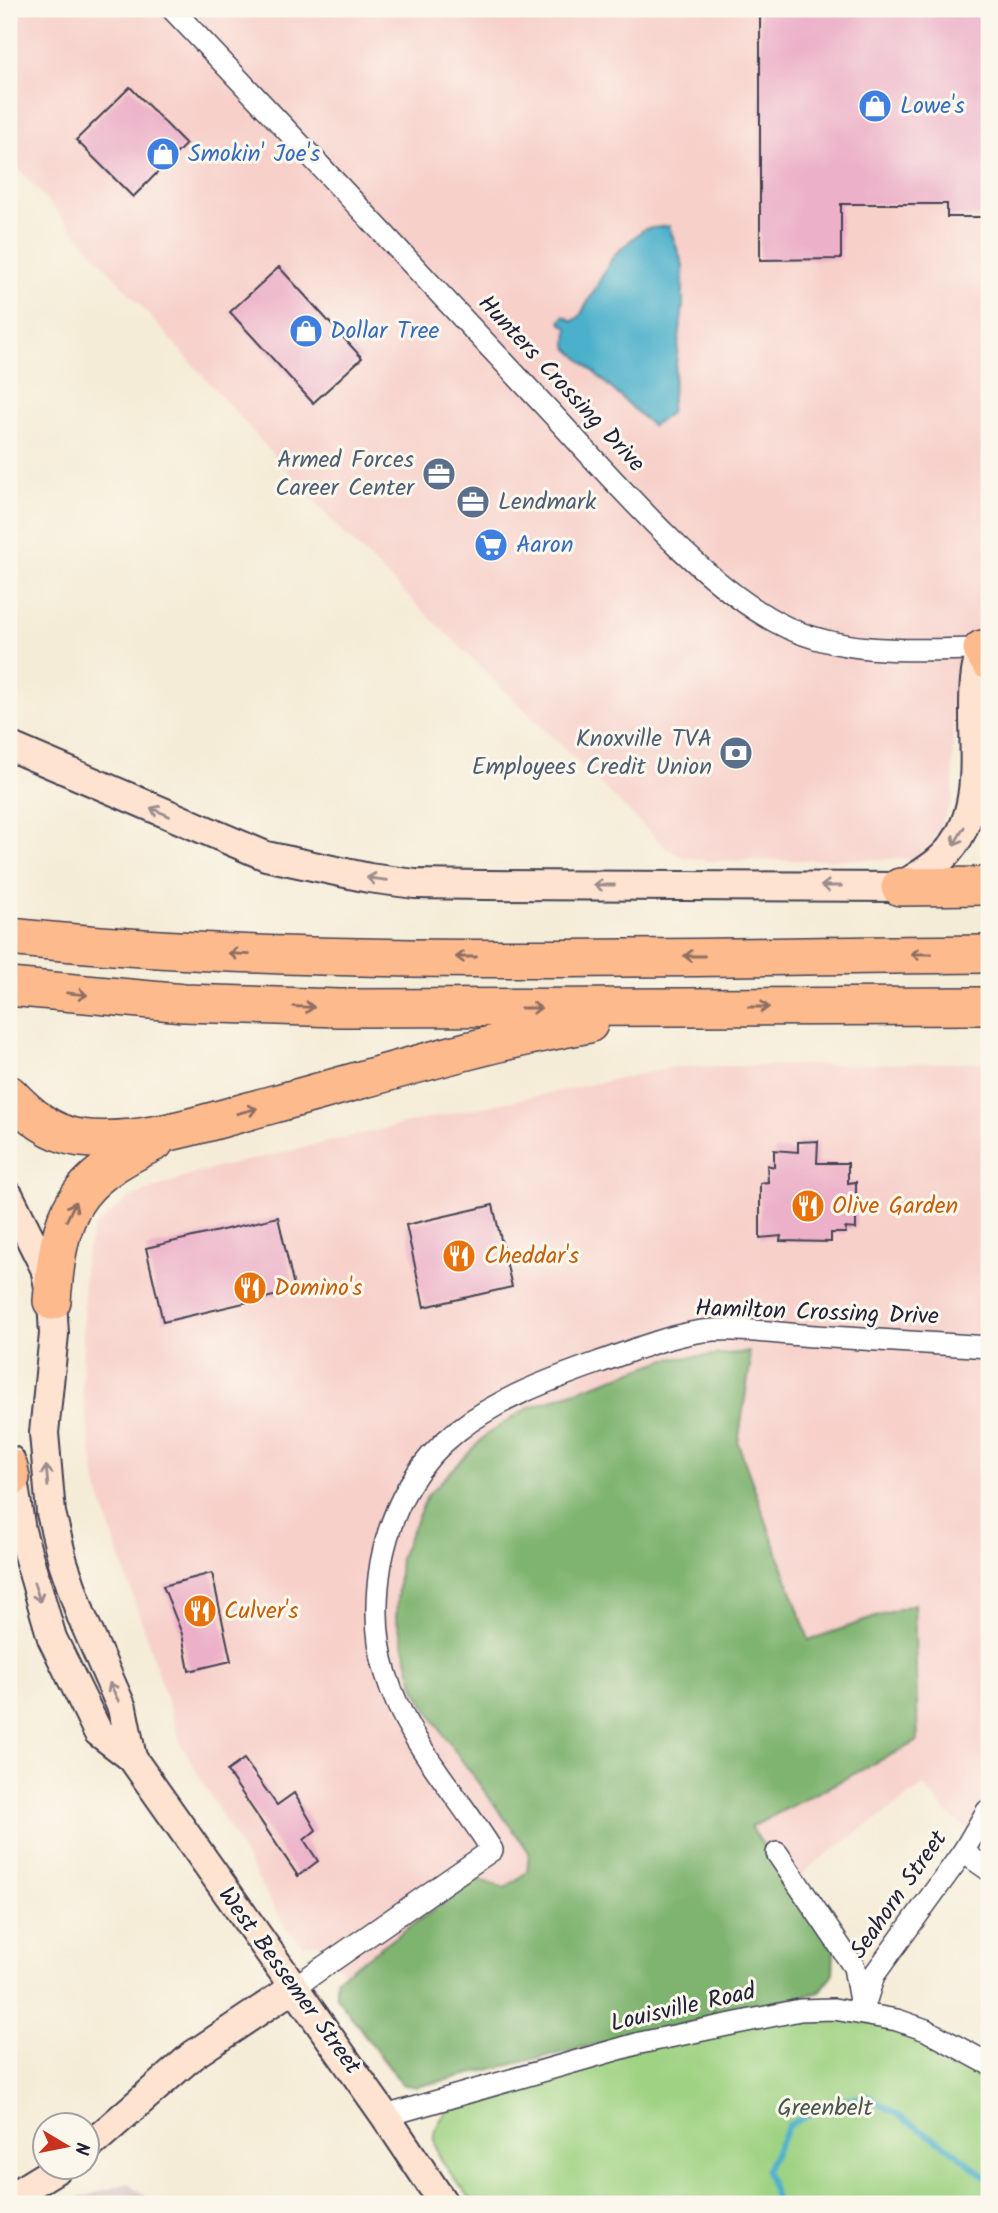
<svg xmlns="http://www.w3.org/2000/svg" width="998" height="2213" font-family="Kalam,sans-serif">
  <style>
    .built { fill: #f7d0ca }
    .industrial { fill: #d2bec2 }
    .green { fill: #9fd282; stroke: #607a5e; stroke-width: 2 }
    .forest { fill: #7fb470; stroke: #506b56; stroke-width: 2 }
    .water { fill: #4cb0cb; stroke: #376983; stroke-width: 2 }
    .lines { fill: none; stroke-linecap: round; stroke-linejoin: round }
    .stream { stroke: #4cb0cb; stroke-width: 6 }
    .building { fill: #ecb0c8 }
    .street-casing { stroke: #424052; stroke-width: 24 }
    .secondary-casing { stroke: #424052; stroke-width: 32 }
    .highway-casing { stroke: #424052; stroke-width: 40 }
    .street { stroke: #fff; stroke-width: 21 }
    .secondary { stroke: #fee3d1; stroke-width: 28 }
    .highway { stroke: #fcba8d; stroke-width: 37 }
    .oneway { stroke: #9b8c8e }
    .oneway2 { stroke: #8f6e64 }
    .labels { text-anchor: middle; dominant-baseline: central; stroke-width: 6; stroke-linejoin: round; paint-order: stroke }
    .shop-label { font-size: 24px; fill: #366cbe; stroke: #fbf7ec; text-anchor: start }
    .street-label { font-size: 24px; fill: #22223b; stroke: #fbf7ec }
    .service-label { font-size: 24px; fill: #4e5e75; stroke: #fbf7ec; text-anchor: end }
    .food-label { font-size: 24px; fill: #c56008; stroke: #fbf7ec; text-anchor: start }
    .park-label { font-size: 24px; fill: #485750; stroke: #fbf7ec }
  </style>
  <rect width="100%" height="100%" fill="#fbf7ec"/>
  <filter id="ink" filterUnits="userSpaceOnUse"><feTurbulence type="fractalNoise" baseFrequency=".0143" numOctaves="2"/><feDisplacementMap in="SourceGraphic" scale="14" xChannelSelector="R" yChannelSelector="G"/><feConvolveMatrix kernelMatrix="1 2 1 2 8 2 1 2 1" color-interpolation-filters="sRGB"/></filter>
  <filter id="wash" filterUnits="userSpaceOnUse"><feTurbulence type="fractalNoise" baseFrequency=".00686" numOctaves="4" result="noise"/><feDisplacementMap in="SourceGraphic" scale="28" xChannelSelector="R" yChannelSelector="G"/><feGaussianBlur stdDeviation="1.57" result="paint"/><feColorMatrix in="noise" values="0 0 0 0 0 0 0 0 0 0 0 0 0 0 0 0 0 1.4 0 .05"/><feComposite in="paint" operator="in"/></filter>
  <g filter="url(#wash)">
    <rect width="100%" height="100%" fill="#f5ecd7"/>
    <g class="built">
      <path d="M 9,9 L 989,9 L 989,701 L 953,701 L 953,800 L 931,846 L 913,859 L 708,861 L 683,857 L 668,850 L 343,533 L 9,158 Z"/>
      <path d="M 989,1062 L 989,1847 L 948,1814 L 924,1786 L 812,1865 L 789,1889 L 833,1973 L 820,1992 L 629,2024 L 448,2080 L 416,2087 L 402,2084 L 377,2056 L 336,1996 L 336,1979 L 342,1971 L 319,1943 L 303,1945 L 287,1930 L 182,1746 L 96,1484 L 82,1389 L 84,1263 L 94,1227 L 130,1197 L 199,1172 L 416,1121 L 673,1067 Z"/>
    </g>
    <path class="industrial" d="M 128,2183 L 156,2204 L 60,2204 Z"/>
    <path class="green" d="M 812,2009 L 882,2017 L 989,2067 L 989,2204 L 474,2204 C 450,2170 409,2138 457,2104 L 666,2039 Z"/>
    <path class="forest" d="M 749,1352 L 750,1366 L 738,1443 L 809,1640 L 914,1604 L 918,1741 L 751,1827 L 834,1951 L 833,1973 L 820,1992 L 416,2087 L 402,2084 L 336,1996 L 336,1979 L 477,1879 L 505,1888 L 527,1872 L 529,1852 L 444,1736 L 415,1688 L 396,1617 L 400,1557 L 427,1496 L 487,1434 L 528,1408 L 667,1359 Z"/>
    <path class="water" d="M 669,226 L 683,265 L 683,306 L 670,413 L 652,426 L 567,347 L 568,328 L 560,322 L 564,316 L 573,321 L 580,316 L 614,255 L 644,229 Z"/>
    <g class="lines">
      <path class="stream" d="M 778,2204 L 766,2171 L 789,2125 L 833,2102 L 868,2096 L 955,2152 L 989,2180"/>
    </g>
    <g id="blocks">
      <g class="building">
        <path d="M 760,9 L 989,9 L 989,217 L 947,217 L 947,204 L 841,204 L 841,259 L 760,260 Z"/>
        <path d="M 130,87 L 186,144 L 133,197 L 76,140 Z"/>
        <path d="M 279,267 L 362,358 L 313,403 L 230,312 Z"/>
        <path d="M 818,1141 L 817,1163 L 848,1163 L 848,1183 L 856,1182 L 856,1229 L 845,1228 L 846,1233 L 831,1233 L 831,1242 L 780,1241 L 781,1236 L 760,1238 L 760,1183 L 768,1182 L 767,1165 L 774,1167 L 774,1150 L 798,1152 L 798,1142 Z"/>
        <path d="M 493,1205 L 512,1287 L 424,1307 L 406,1225 Z"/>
        <path d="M 278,1217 L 295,1291 L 163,1322 L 146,1248 Z"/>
        <path d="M 212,1573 L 231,1661 L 189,1671 L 182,1634 L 163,1586 Z"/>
        <path d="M 244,1759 L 277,1805 L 294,1793 L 316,1830 L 304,1840 L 318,1861 L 298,1876 L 227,1771 Z"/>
      </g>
    </g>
  </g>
  <g filter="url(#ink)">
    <use href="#blocks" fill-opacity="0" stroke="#424052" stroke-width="2"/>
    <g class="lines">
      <defs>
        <g id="street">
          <path d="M 172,9 C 297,140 419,272 543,404 C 607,472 703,588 786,627 C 850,657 921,649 989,649"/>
          <path d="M 963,1852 L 989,1870"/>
          <path d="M 777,1853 L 854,1967 L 861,2007"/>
          <path d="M 293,1988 L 492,1850 C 456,1792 405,1739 386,1674 C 375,1638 375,1599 381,1563 C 405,1439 489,1401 597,1363 C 631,1351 667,1336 703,1331 C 739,1327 779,1334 815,1336 C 873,1340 931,1343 989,1347"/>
          <path d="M 862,2013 L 874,1975 L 963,1852 L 987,1811"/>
          <path d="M 385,2116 L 640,2043 L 800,2010 L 834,2009 L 897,2020 L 926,2030 L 989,2064"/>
        </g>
        <g id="secondary">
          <path d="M 9,746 L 266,856 L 369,878 L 415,884 L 483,885 L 900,887 C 912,879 925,872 936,863 C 983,826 974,765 974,713 C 974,689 974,671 982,649"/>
          <path d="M 9,1196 L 45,1268 L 52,1301 L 54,1334 L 44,1433 L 51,1513 L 63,1562 L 81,1615 L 122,1708 L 132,1758"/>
          <path d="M 10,1460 L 21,1531 L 52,1638 L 98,1732 L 132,1758 L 385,2116 L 444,2204"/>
          <path d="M 88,2147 L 193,2055 L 293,1988"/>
          <path d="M 9,2198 L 58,2168"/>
        </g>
        <g id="highway">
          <path d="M 982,649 L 989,661"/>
          <path d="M 900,887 L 989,886"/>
          <path d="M 9,937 C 334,970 663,956 989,954"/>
          <path d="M 9,987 L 184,1003 L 339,1008 L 989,1006"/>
          <path d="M 9,1094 C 28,1114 51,1134 80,1138 C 144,1146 213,1120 274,1104 C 378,1076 482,1043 589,1024"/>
          <path d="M 52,1301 C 59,1211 72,1181 155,1142"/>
          <path d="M 9,1468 L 11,1478"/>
        </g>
      </defs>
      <use href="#street" class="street-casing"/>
      <use href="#secondary" class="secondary-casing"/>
      <use href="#highway" class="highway-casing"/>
      <use href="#street" class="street"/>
      <use href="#secondary" class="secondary"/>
      <use href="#highway" class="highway"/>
    </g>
    <defs><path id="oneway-shaft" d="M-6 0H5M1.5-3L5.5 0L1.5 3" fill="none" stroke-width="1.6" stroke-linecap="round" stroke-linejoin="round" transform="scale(1.75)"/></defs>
    <g class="oneway">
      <use href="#oneway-shaft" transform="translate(160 812) rotate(-156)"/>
      <use href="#oneway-shaft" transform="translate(959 836) rotate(120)"/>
      <use href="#oneway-shaft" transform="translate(377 879) rotate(-173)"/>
      <use href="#oneway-shaft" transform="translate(604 885) rotate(-180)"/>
      <use href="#oneway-shaft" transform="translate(831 886) rotate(-180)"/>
      <use href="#oneway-shaft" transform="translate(47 1476) rotate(-95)"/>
      <use href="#oneway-shaft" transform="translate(37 1592) rotate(72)"/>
      <use href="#oneway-shaft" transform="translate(114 1692) rotate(-116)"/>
    </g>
    <g class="oneway2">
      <use href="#oneway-shaft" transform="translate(239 954) rotate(-177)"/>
      <use href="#oneway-shaft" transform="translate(921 954) rotate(180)"/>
      <use href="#oneway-shaft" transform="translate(694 956) rotate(180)"/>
      <use href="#oneway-shaft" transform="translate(466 957) rotate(180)"/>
      <use href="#oneway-shaft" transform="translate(77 994) rotate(6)"/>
      <use href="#oneway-shaft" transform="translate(304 1007) rotate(2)"/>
      <use href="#oneway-shaft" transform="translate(759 1007)"/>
      <use href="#oneway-shaft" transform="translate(531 1008)"/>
      <use href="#oneway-shaft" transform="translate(247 1111) rotate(-15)"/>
      <use href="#oneway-shaft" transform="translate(71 1211) rotate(-65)"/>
    </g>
  </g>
  <defs>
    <symbol id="shop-disc" viewBox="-11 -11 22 22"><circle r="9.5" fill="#3f7fe0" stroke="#fbf7ec"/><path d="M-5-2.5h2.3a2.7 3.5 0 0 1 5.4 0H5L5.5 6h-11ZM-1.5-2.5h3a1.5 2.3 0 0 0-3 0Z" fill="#fff"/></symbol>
    <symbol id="office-disc" viewBox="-11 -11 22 22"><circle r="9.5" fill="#5c6f8a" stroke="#fbf7ec"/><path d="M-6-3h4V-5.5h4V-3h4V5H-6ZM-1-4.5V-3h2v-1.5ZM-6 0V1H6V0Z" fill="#fff"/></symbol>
    <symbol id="supermarket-disc" viewBox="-11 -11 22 22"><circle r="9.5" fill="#3f7fe0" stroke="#fbf7ec"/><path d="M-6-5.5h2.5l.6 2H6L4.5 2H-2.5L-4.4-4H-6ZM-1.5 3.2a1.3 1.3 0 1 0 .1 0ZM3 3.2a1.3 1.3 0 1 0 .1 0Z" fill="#fff"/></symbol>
    <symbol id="bank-disc" viewBox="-11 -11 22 22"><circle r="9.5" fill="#5c6f8a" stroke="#fbf7ec"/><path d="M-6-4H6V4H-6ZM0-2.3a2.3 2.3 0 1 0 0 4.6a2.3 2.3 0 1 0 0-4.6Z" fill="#fff"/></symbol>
    <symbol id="restaurant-disc" viewBox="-11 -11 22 22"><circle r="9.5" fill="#e8710a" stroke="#fbf7ec"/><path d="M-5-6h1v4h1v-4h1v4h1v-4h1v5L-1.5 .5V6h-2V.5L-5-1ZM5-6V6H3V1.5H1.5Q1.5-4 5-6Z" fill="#fff"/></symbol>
  </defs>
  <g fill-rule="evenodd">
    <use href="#shop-disc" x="856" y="87" width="38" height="38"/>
    <use href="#shop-disc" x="144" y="135" width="38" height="38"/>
    <use href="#shop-disc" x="287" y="312" width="38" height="38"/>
    <use href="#office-disc" x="420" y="455" width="38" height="38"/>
    <use href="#office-disc" x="454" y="483" width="38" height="38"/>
    <use href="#supermarket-disc" x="472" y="526" width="38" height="38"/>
    <use href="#bank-disc" x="717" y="734" width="38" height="38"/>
    <use href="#restaurant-disc" x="789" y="1187" width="38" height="38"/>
    <use href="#restaurant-disc" x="440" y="1237" width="38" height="38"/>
    <use href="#restaurant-disc" x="231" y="1269" width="38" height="38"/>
    <use href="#restaurant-disc" x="181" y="1592" width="38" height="38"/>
  </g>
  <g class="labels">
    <g class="shop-label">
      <text x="900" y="106">Lowe's</text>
      <text x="188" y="154">Smokin' Joe's</text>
      <text x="330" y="331">Dollar Tree</text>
      <text x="516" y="545">Aaron</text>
    </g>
    <g class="street-label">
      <text transform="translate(561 384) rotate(47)">Hunters Crossing Drive</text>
      <text transform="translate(817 1313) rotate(2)">Hamilton Crossing Drive</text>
      <text transform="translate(899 1895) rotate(-55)">Seahorn Street</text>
      <text transform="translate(289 1981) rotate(54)">West Bessemer Street</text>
      <text transform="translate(683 2008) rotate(-13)">Louisville Road</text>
    </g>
    <g class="service-label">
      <text x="414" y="460">Armed Forces<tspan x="414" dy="28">Career Center</tspan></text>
      <text x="498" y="502" text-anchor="start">Lendmark</text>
      <text x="712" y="739">Knoxville TVA<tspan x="712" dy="28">Employees Credit Union</tspan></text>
    </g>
    <g class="food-label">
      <text x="832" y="1206">Olive Garden</text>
      <text x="484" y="1256">Cheddar's</text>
      <text x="274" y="1288">Domino's</text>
      <text x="224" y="1611">Culver's</text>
    </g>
    <g class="park-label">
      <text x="825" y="2108">Greenbelt</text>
    </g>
  </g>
  <rect width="998" height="2213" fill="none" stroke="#fbf7ec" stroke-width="35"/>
  <g transform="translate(66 2146) rotate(100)"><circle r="33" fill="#fbf7ec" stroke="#a4a2a5" stroke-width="2"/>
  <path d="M0-5L12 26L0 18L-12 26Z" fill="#c8321e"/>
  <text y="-10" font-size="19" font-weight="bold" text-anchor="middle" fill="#22223b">N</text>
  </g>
</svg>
